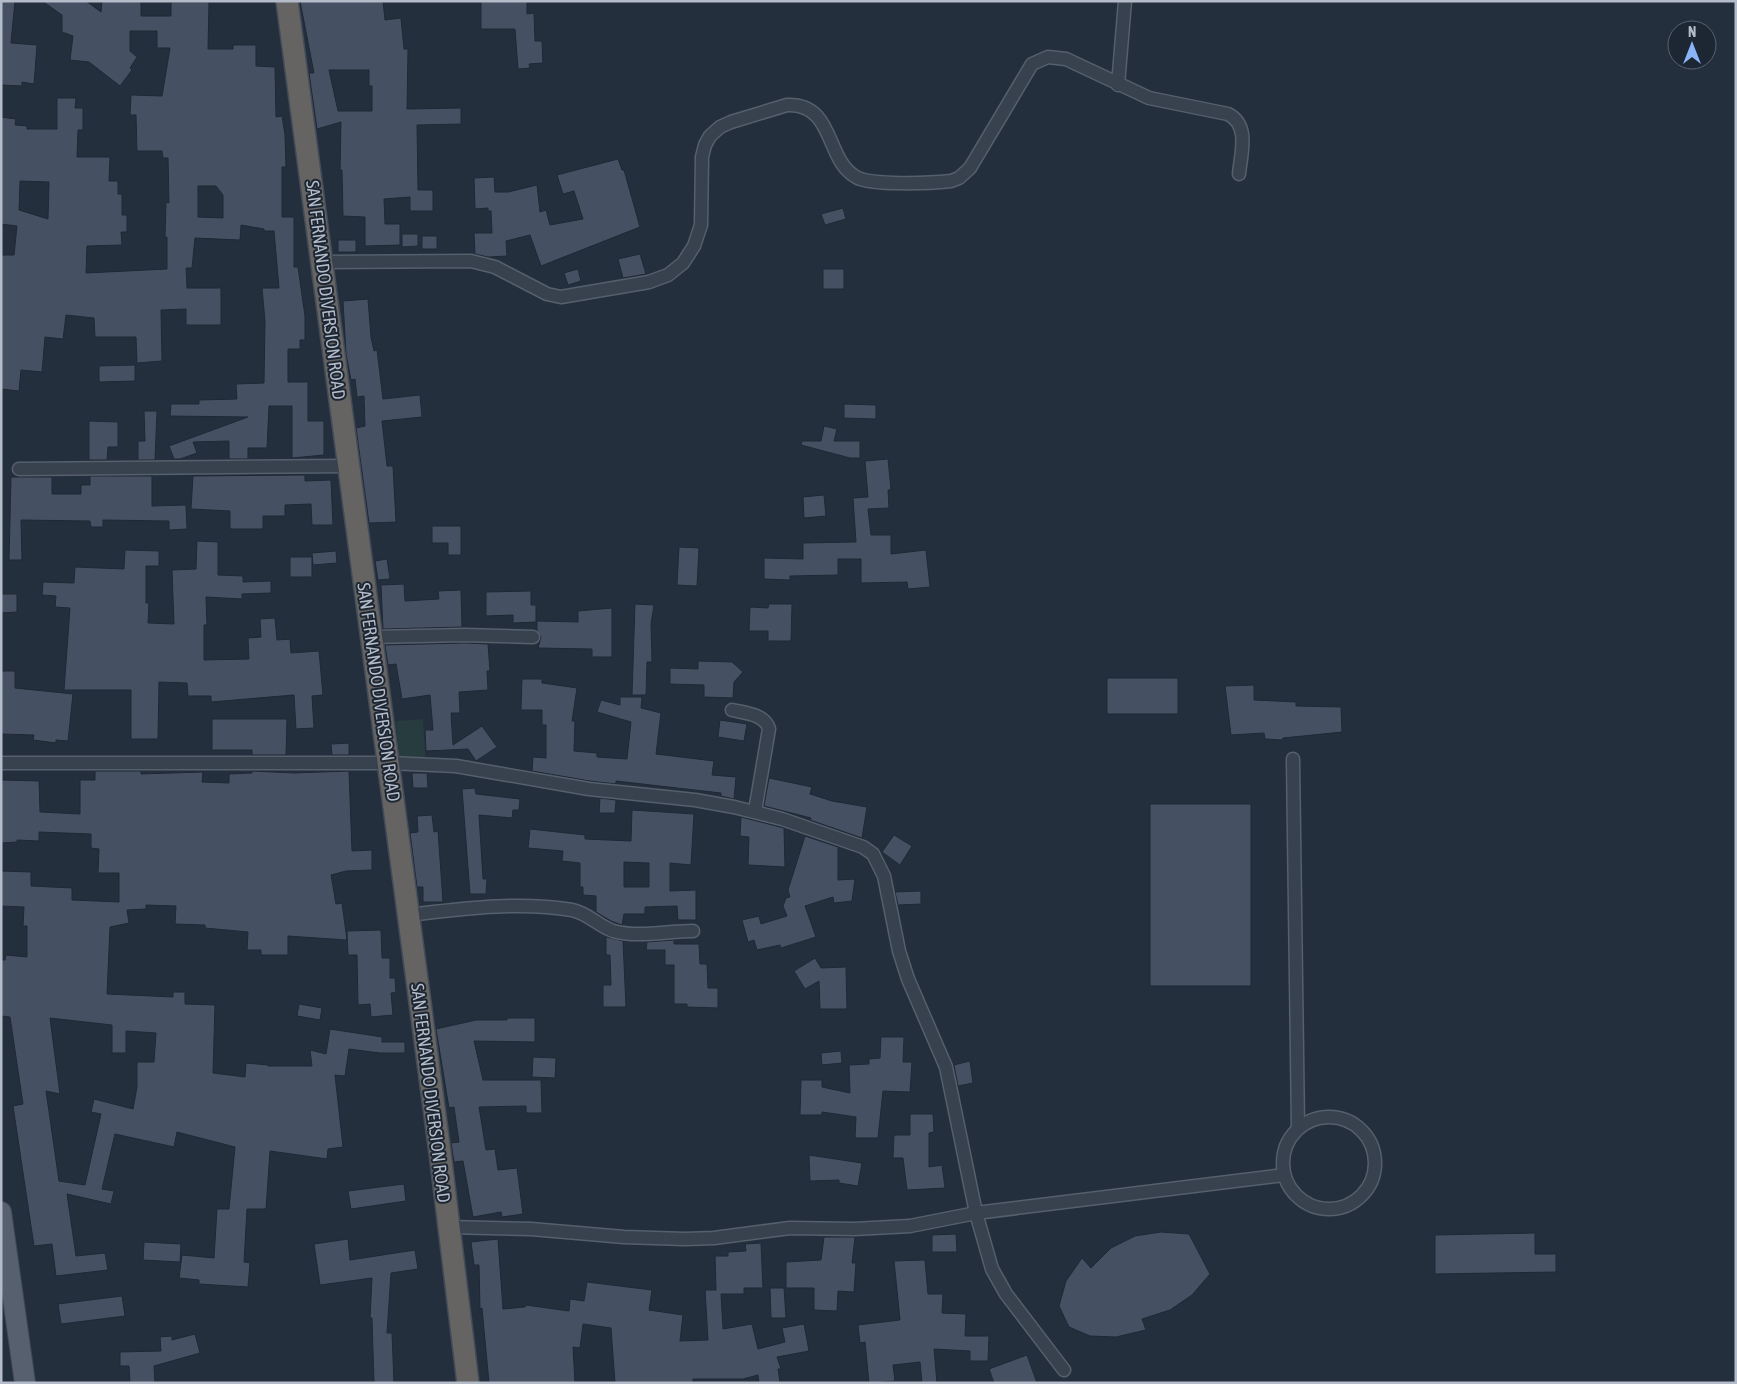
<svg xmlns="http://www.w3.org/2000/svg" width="1737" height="1384" font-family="'Asap Condensed',sans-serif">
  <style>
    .green { fill: #263c3f }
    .building { fill: #455162; stroke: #1f2835; fill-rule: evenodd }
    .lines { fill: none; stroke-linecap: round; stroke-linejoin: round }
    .minor-casing { stroke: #565f6c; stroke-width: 15 }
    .primary-casing { stroke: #414a57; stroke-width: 22 }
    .trunk-casing { stroke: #434c59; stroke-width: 24 }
    .minor { stroke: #38414e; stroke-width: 12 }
    .primary { stroke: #56606e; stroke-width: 20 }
    .trunk { stroke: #656462; stroke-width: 21 }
    .labels { text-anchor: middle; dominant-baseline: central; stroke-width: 4; stroke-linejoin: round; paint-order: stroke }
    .street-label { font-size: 18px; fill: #b4bcc9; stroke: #1d2633 }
  </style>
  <rect width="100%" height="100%" fill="#242f3e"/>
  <path class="green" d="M 423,719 L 426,767 L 400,769 L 396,721 Z"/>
  <g class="building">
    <path d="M 1,1 L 15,1 L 11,43 L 37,45 L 34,84 L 22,82 L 22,86 L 1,85 Z"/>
    <path d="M 42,1 L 86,1 L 101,12 L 102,1 L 141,1 L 141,16 L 171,16 L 171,2 L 209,2 L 208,49 L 233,49 L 233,45 L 256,45 L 256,66 L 275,67 L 276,117 L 282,116 L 285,135 L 286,167 L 282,167 L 282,217 L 294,217 L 294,267 L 298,267 L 305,316 L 305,340 L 300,340 L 300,349 L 288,349 L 288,382 L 308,382 L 308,421 L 324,421 L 324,455 L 292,458 L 292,406 L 269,406 L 267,448 L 248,448 L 248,459 L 229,459 L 229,441 L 193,442 L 197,453 L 180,459 L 174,459 L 169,446 L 248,417 L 170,416 L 171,404 L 199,404 L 199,400 L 237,399 L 236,384 L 264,383 L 265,321 L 262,288 L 279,288 L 274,231 L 264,231 L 264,229 L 241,225 L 240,240 L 195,238 L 192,268 L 186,268 L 187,288 L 221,288 L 221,325 L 186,325 L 186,309 L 161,310 L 162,361 L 137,363 L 136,337 L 95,337 L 94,318 L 66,315 L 63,339 L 45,337 L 42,372 L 21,370 L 19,391 L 1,389 L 1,255 L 14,255 L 17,226 L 1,224 L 1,117 L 16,119 L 15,125 L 27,126 L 27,129 L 57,129 L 57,98 L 76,98 L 75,108 L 83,108 L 83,130 L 78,130 L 77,157 L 110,157 L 109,181 L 118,181 L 118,194 L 122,194 L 122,215 L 127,215 L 127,232 L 121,232 L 122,245 L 87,246 L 86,273 L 167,269 L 167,237 L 165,237 L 166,202 L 169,203 L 168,158 L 163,158 L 162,151 L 137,151 L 136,115 L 130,115 L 131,95 L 162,96 L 170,48 L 157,48 L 157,31 L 130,31 L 130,51 L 137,57 L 130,68 L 132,70 L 120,86 L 89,62 L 70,60 L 73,36 L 62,32 L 62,15 ZM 20,181 L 49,182 L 48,219 L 19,210 ZM 198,186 L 216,186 L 223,195 L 223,218 L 198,217 Z"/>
    <path d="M 300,1 L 383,1 L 385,20 L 401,18 L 404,49 L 408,49 L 407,109 L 461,108 L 461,124 L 417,125 L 418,190 L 433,190 L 433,211 L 410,211 L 410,197 L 384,199 L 385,224 L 400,224 L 400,245 L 365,246 L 365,217 L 343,216 L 342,170 L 340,170 L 341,122 L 317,129 L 309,73 L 314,73 ZM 329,70 L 369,70 L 369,86 L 372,86 L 372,111 L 338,111 Z"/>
    <path d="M 481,1 L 527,1 L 527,14 L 534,13 L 535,41 L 542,41 L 543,63 L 529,64 L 530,68 L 518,69 L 515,29 L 481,29 Z"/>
    <path d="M 618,159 L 622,170 L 624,170 L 640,227 L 541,266 L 530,235 L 506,241 L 507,256 L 488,257 L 475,254 L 474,233 L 492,233 L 491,211 L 488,211 L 488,208 L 475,209 L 474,178 L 494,177 L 495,192 L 508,192 L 537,185 L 540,212 L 546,210 L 550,225 L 583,219 L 574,191 L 563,194 L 557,175 Z"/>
    <path d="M 843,208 L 846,219 L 825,225 L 821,214 Z"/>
    <path d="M 402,234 L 418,234 L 418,246 L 402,247 Z"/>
    <rect x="422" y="236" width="15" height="13"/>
    <rect x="338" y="240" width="18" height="12"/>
    <path d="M 640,254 L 646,274 L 623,278 L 618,259 Z"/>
    <path d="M 578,269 L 581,281 L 568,285 L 564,273 Z"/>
    <rect x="823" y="269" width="21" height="20"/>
    <path d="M 368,299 L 371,337 L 374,351 L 377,350 L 383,399 L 420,395 L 422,417 L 382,421 L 387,466 L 393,466 L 396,522 L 369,523 L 356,428 L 365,426 L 364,396 L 357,397 L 355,379 L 351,380 L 346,354 L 343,301 Z"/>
    <path d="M 135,365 L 135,381 L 99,382 L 99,366 Z"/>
    <path d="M 844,404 L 876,405 L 876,419 L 844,418 Z"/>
    <path d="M 144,411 L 157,411 L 155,460 L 138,460 L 138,441 L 145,441 Z"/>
    <path d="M 89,421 L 118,422 L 118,447 L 108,447 L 107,460 L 89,460 Z"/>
    <path d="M 824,426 L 837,429 L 834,441 L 860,441 L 860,458 L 850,458 L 801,445 L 802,441 L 821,441 Z"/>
    <path d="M 888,459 L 891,490 L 888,490 L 889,508 L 868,509 L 871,535 L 891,535 L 891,554 L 926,550 L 930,587 L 908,589 L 907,582 L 861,583 L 861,559 L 838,559 L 838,575 L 790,576 L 790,580 L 764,579 L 764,558 L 803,559 L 803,543 L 856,542 L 853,498 L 868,497 L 865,461 Z"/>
    <path d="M 305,475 L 305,481 L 331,480 L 333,525 L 312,525 L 311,504 L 285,505 L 285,516 L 263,516 L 263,529 L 230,529 L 230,511 L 191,509 L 193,476 Z"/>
    <path d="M 90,476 L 152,476 L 152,506 L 186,505 L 187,529 L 169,530 L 169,521 L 103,520 L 103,527 L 91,527 L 90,521 L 21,520 L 22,560 L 9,560 L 11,477 L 52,477 L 52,494 L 81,494 L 81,485 L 90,485 Z"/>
    <path d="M 824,495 L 826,516 L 804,518 L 803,497 Z"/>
    <path d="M 432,526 L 461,526 L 461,555 L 448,555 L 448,543 L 432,543 Z"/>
    <path d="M 197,541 L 218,542 L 218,575 L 243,576 L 243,582 L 271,581 L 271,593 L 242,594 L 242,599 L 206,597 L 207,625 L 204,625 L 204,660 L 249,659 L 248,638 L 261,637 L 260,619 L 275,618 L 277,640 L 290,639 L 291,653 L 319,651 L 323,695 L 312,696 L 314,728 L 296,729 L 294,695 L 211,702 L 211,696 L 188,696 L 187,683 L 159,682 L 158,739 L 131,739 L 131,690 L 64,690 L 70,608 L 55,607 L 56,596 L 42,595 L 43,582 L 74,583 L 75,567 L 124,569 L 125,550 L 159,551 L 159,566 L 146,566 L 146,603 L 149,603 L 148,623 L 174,624 L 172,570 L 196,569 Z"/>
    <path d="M 679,547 L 699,548 L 697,586 L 677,585 Z"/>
    <path d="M 336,551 L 337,563 L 313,565 L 312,553 Z"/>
    <rect x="290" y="557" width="22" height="20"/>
    <path d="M 387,559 L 390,579 L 378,580 L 375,561 Z"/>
    <path d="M 404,584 L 405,601 L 439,599 L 438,591 L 461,590 L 462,627 L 383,629 L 381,585 Z"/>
    <path d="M 531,591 L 531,605 L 536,605 L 536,622 L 513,623 L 513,615 L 486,616 L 486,592 Z"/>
    <path d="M 1,594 L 17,594 L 17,612 L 1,613 Z"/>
    <path d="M 635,604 L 654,605 L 651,624 L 652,662 L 647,662 L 646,695 L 632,695 Z"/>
    <path d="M 769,604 L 792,604 L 791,641 L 768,641 L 768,631 L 749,631 L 750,607 L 768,608 Z"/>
    <path d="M 612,608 L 612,657 L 592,657 L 592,649 L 538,648 L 541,637 L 537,630 L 537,621 L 578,622 L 578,611 Z"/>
    <path d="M 465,643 L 488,644 L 490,671 L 487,671 L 488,690 L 459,692 L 460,713 L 451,713 L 453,745 L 482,726 L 497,747 L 476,761 L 468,749 L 426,751 L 425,730 L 433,730 L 430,695 L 402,699 L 396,664 L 388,665 L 385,645 Z"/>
    <path d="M 698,661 L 732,662 L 743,672 L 734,682 L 733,698 L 704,697 L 704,685 L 670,684 L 670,668 L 698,669 Z"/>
    <path d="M 1,671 L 15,671 L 15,688 L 73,694 L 68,741 L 56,740 L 56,743 L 33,740 L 34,735 L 1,734 Z"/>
    <rect x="1107" y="678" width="71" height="36"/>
    <path d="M 522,679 L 542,679 L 542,683 L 577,688 L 572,721 L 575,721 L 574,751 L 597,753 L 597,757 L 627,759 L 631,722 L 597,712 L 601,700 L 620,705 L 620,697 L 642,697 L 641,708 L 661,713 L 656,754 L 714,761 L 712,775 L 736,777 L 734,799 L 721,796 L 721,793 L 616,781 L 616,784 L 590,781 L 532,771 L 533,757 L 546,758 L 546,725 L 542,725 L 542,710 L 521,710 Z"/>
    <path d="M 1254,685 L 1254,700 L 1296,702 L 1296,706 L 1341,707 L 1342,732 L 1283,738 L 1282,740 L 1265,739 L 1264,733 L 1231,735 L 1225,686 Z"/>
    <path d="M 212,719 L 287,719 L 286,755 L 252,755 L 252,750 L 212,750 Z"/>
    <path d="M 720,720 L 747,724 L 744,741 L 718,737 Z"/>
    <path d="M 349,743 L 349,755 L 332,755 L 331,744 Z"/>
    <path d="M 95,771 L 141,771 L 141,774 L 203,772 L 202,782 L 229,783 L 229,774 L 252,773 L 252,771 L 294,773 L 349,771 L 352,851 L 372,850 L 372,870 L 346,871 L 331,875 L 336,904 L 342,903 L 347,940 L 288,936 L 288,955 L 261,955 L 261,950 L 247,950 L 248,932 L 205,928 L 205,925 L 175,924 L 176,906 L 146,905 L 146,909 L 127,910 L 129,923 L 110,927 L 107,994 L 173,997 L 173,992 L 185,992 L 185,1004 L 215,1005 L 213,1073 L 245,1077 L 246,1063 L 268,1065 L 268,1066 L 312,1066 L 310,1050 L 326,1054 L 330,1029 L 382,1037 L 382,1042 L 405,1042 L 405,1053 L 380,1053 L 349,1049 L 345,1076 L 335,1075 L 343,1147 L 328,1149 L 327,1159 L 270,1151 L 266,1209 L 247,1209 L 244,1262 L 250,1263 L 248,1287 L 199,1284 L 199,1280 L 179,1278 L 182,1255 L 214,1258 L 217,1209 L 229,1209 L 235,1147 L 177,1132 L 174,1147 L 115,1134 L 102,1189 L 114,1191 L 111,1204 L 67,1194 L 76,1256 L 105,1253 L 108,1270 L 56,1276 L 52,1244 L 34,1246 L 13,1106 L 23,1104 L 10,1017 L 1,1016 L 1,960 L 5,960 L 6,955 L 27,957 L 27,926 L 23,926 L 24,907 L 1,906 L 1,871 L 31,872 L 31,886 L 72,888 L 72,900 L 119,902 L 119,873 L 98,873 L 99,849 L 91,848 L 91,834 L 39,832 L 39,841 L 17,840 L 17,842 L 1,843 L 1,780 L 39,781 L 40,812 L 80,814 L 80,780 L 95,780 ZM 50,1018 L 112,1025 L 112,1053 L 126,1053 L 126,1031 L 156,1033 L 154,1062 L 137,1062 L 137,1087 L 133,1109 L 94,1099 L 91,1112 L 101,1114 L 85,1185 L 59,1181 L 46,1091 L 60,1094 Z"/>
    <path d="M 412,773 L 427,773 L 428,788 L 413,788 Z"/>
    <path d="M 769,778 L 812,787 L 810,794 L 832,801 L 867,807 L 862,838 L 810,820 L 811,818 L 764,806 Z"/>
    <path d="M 475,788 L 476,794 L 520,799 L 519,810 L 513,810 L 512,818 L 479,815 L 483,879 L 487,879 L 486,894 L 470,894 L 462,789 Z"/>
    <path d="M 600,798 L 616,800 L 615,813 L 599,813 Z"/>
    <rect x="1150" y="804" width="101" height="182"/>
    <path d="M 632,810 L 694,814 L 691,865 L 670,863 L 670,891 L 696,890 L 696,920 L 678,920 L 677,906 L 645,907 L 645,914 L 624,914 L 622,925 L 611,921 L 596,912 L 596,896 L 583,895 L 583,887 L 580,887 L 580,863 L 562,861 L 563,851 L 528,848 L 530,829 L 585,835 L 585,839 L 631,841 ZM 624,862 L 649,863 L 649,887 L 624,887 Z"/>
    <path d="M 432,815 L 434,832 L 438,831 L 443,902 L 423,902 L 423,887 L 417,887 L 410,833 L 418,832 L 417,816 Z"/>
    <path d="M 741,817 L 784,828 L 785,867 L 748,865 L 749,837 L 740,836 Z"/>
    <path d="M 894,835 L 912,846 L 900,865 L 882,852 Z"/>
    <path d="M 805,836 L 838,847 L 838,880 L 855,879 L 852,901 L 834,903 L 833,897 L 805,906 L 816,937 L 781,948 L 780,945 L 757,950 L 754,940 L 748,942 L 742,920 L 759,916 L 761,924 L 787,916 L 783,906 L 786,898 L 790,897 L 788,890 Z"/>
    <path d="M 921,891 L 921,904 L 898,905 L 895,892 Z"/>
    <path d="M 381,930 L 382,958 L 390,958 L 390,978 L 395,978 L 396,992 L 391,993 L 393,1015 L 371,1017 L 370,1004 L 358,1005 L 357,955 L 348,955 L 347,931 Z"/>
    <path d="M 606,937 L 623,941 L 626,1007 L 603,1007 L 603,985 L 611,985 L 610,955 L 606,955 Z"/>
    <path d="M 674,940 L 674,944 L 699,944 L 700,964 L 707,964 L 708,988 L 718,988 L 718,1008 L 687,1007 L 687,1004 L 674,1004 L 674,965 L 665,965 L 665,950 L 646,950 L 647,942 Z"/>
    <path d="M 815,958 L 821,968 L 846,967 L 847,1009 L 820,1009 L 819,981 L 805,989 L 794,971 Z"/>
    <path d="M 299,1004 L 322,1008 L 320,1020 L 297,1016 Z"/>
    <path d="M 507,1018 L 535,1018 L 535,1042 L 474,1041 L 483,1080 L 541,1080 L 542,1113 L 526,1113 L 526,1106 L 479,1107 L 486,1150 L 495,1149 L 498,1170 L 517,1168 L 523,1214 L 502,1217 L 501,1212 L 473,1217 L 463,1161 L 454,1162 L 451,1143 L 459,1142 L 454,1107 L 449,1108 L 436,1029 L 476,1020 L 507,1020 Z"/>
    <path d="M 881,1037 L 904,1037 L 903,1062 L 912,1062 L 910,1092 L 883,1091 L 878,1138 L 855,1138 L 856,1117 L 822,1112 L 822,1115 L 800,1115 L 801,1080 L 822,1080 L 822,1087 L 850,1093 L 849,1065 L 869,1064 L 869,1059 L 880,1058 Z"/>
    <path d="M 841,1051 L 842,1063 L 822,1065 L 821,1053 Z"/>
    <path d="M 533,1057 L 556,1058 L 555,1078 L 532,1077 Z"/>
    <path d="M 970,1061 L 973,1083 L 958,1086 L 954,1065 Z"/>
    <path d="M 910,1114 L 933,1114 L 934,1132 L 929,1133 L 929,1167 L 942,1165 L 945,1188 L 907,1190 L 903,1158 L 893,1158 L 894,1135 L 910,1135 Z"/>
    <path d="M 809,1155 L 862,1163 L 858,1186 L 839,1183 L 839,1180 L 810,1181 Z"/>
    <path d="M 404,1184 L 406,1201 L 351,1209 L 348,1191 Z"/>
    <path d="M 1161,1232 L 1189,1234 L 1210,1274 L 1192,1295 L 1170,1310 L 1142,1319 L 1146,1330 L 1116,1337 L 1090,1336 L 1069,1327 L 1059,1306 L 1066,1281 L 1082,1258 L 1091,1268 L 1111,1248 L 1135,1236 Z"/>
    <path d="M 1535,1233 L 1535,1254 L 1556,1254 L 1556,1272 L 1435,1274 L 1435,1235 Z"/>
    <path d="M 956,1234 L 957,1252 L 932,1252 L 932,1235 Z"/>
    <path d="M 824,1237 L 855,1237 L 852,1263 L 856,1263 L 854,1292 L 838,1291 L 837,1311 L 814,1310 L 814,1288 L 786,1288 L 786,1262 L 821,1260 Z"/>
    <path d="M 348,1239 L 350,1260 L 415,1250 L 418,1269 L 391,1273 L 387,1333 L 392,1333 L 394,1383 L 374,1383 L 372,1318 L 370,1318 L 372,1278 L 320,1285 L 314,1244 Z"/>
    <path d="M 498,1239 L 503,1309 L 525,1307 L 526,1305 L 569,1311 L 570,1299 L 584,1301 L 587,1282 L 652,1290 L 649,1310 L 683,1315 L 680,1341 L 708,1340 L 705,1290 L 716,1290 L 715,1256 L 728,1256 L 728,1252 L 746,1251 L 745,1244 L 761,1243 L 763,1288 L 744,1288 L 744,1294 L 721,1294 L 723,1329 L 752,1324 L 758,1349 L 785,1342 L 782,1328 L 804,1324 L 809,1351 L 777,1357 L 781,1369 L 778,1369 L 780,1383 L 759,1383 L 758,1375 L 743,1379 L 693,1379 L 693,1383 L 615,1383 L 611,1328 L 583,1324 L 580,1348 L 573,1347 L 575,1383 L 489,1383 L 482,1308 L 480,1309 L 479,1265 L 474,1265 L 471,1242 Z"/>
    <path d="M 144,1242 L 181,1244 L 180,1262 L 143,1260 Z"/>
    <path d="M 925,1260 L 928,1294 L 943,1294 L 942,1313 L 966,1314 L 965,1336 L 989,1336 L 988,1361 L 970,1361 L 970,1351 L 934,1349 L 937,1383 L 922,1383 L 920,1362 L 893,1365 L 895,1381 L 869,1383 L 865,1342 L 860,1343 L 858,1325 L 900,1320 L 894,1261 Z"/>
    <path d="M 770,1288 L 784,1288 L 786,1318 L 771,1318 Z"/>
    <path d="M 122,1296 L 125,1316 L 61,1324 L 58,1304 Z"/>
    <path d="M 195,1334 L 200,1353 L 154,1366 L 155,1383 L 130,1383 L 129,1366 L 120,1366 L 120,1352 L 161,1351 L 160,1337 L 172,1336 L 172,1340 Z"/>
    <path d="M 1027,1355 L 1037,1383 L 994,1383 L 989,1369 Z"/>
  </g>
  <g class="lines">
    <defs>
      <g id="minor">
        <path d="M 1118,85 L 1125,1"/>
        <path d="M 323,262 L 471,261 L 495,267 L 547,294 L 561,297 L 649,282 L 668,275 L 683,263 L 694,246 L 701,225 L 702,157 L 705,145 L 710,136 L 720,127 L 731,122 L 787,105 C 835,103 825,160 856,177 C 871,186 932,183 951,181 L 959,178 L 970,168 L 1032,64 L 1048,57 L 1066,59 L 1149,98 L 1228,114 C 1250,125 1241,153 1239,174"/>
        <path d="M 19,469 L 348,466"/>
        <path d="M 372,637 L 465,635 L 533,637"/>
        <path d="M 732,710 C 745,713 765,714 769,729 L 755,811"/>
        <path d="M 1293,759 L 1298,1128"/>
        <path d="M 1,763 L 389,763 L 456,766 L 589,789 L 695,800 L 734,807 L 782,819 L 863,847 L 873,854 L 884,876 L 899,951 L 908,979 L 946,1067 L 976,1213 L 992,1269 L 1006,1294 L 1064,1370"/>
        <path d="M 408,915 C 461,909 518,901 572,910 C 588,913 598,926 613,931 C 637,938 668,931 693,931"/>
        <circle cx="1329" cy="1163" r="46"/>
        <path d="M 448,1227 L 531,1229 L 624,1237 L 685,1239 L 714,1238 L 790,1228 L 854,1229 L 910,1226 L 976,1213 L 1284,1175"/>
      </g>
      <path id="primary" d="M 1,1212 L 25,1383"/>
      <path id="trunk" d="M 287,1 L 440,1153 L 468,1383"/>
    </defs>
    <use href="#minor" class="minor-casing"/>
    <use href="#primary" class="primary-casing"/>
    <use href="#trunk" class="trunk-casing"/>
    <use href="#minor" class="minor"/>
    <use href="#primary" class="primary"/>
    <use href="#trunk" class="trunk"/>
  </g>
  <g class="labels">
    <g class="street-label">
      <text transform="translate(326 290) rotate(83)">SAN FERNANDO DIVERSION ROAD</text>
      <text transform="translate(379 692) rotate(82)">SAN FERNANDO DIVERSION ROAD</text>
      <text transform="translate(431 1093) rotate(83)">SAN FERNANDO DIVERSION ROAD</text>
    </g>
  </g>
  <rect width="1737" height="1384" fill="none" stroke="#b4bcc9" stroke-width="5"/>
  <g transform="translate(1692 45)"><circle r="24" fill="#1d2633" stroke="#59626f"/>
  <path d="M0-4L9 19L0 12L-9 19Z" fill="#8ab4f8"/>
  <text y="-8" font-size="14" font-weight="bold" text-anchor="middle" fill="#b4bcc9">N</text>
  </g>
</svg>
